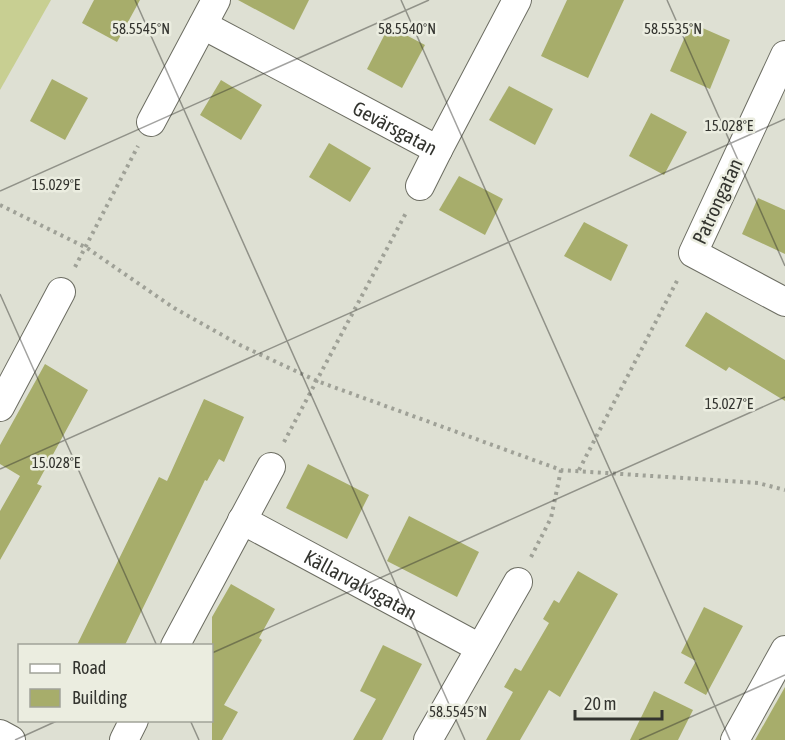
<svg xmlns="http://www.w3.org/2000/svg" width="785" height="740" font-family="'Asap Condensed',sans-serif">
  <style>
    .green { fill: #c8cf92 }
    .building { fill: #a7ad6b }
    .lines { fill: none; stroke-linecap: round; stroke-linejoin: round }
    .street-casing { stroke: #6c6d62; stroke-width: 30 }
    .path { stroke: #9fa197; stroke-width: 4; stroke-dasharray: 3 4.5; stroke-linecap: butt }
    .street { stroke: #fff; stroke-width: 28 }
    .ticks { fill: none; stroke: #33342f; stroke-width: 1.5; stroke-opacity: 0.45 }
    .labels { text-anchor: middle; dominant-baseline: central; stroke-width: 5; stroke-linejoin: round; paint-order: stroke }
    .street-label { font-size: 20px; fill: #33342f; stroke: #ebede0 }
    .ticks-label { font-size: 15px; text-anchor: middle; fill: #33342f; stroke: #ebede0; stroke-width: 5; stroke-linejoin: round; paint-order: stroke }
  </style>
  <rect width="100%" height="100%" fill="#dee0d3"/>
  <path class="green" d="M 0,0 L 51,0 L 0,90 Z"/>
  <g class="building">
    <path d="M 94,0 L 140,0 L 117,42 L 82,23 Z"/>
    <path d="M 238,0 L 309,0 L 294,30 Z"/>
    <path d="M 567,0 L 624,0 L 588,78 L 541,56 Z"/>
    <path d="M 691,23 L 730,40 L 710,89 L 670,71 Z"/>
    <path d="M 389,26 L 425,45 L 402,88 L 367,69 Z"/>
    <path d="M 52,79 L 88,98 L 65,140 L 30,121 Z"/>
    <path d="M 221,80 L 262,105 L 241,140 L 200,115 Z"/>
    <path d="M 509,86 L 553,109 L 535,145 L 489,120 Z"/>
    <path d="M 651,113 L 687,132 L 664,175 L 629,156 Z"/>
    <path d="M 329,143 L 371,168 L 350,202 L 309,177 Z"/>
    <path d="M 459,176 L 503,199 L 485,235 L 439,210 Z"/>
    <path d="M 758,198 L 785,210 L 785,254 L 742,234 Z"/>
    <path d="M 584,222 L 628,245 L 611,281 L 564,256 Z"/>
    <path d="M 706,312 L 785,360 L 785,401 L 729,367 L 726,371 L 685,346 Z"/>
    <path d="M 45,364 L 88,390 L 37,484 L 42,486 L 0,560 L 0,511 L 20,476 L 0,464 L 0,445 Z"/>
    <path d="M 204,399 L 244,417 L 224,462 L 219,459 L 207,481 L 205,480 L 125,645 L 77,645 L 159,477 L 167,481 Z"/>
    <path d="M 308,464 L 369,495 L 347,539 L 286,508 Z"/>
    <path d="M 409,516 L 479,552 L 457,597 L 387,561 Z"/>
    <path d="M 578,571 L 618,594 L 560,697 L 549,690 L 520,740 L 486,740 L 513,692 L 504,687 L 515,668 L 521,671 L 549,623 L 543,619 L 554,600 L 559,603 Z"/>
    <path d="M 231,584 L 275,609 L 259,638 L 262,640 L 224,705 L 238,712 L 222,740 L 212,740 L 212,617 Z"/>
    <path d="M 704,607 L 743,626 L 706,695 L 684,683 L 696,661 L 681,653 Z"/>
    <path d="M 383,645 L 422,664 L 382,740 L 353,740 L 376,699 L 360,691 Z"/>
    <path d="M 785,687 L 785,740 L 755,740 Z"/>
    <path d="M 654,691 L 693,710 L 678,740 L 630,740 Z"/>
  </g>
  <g class="lines">
    <defs>
      <g id="street">
        <path id="s1" d="M 203,25 L 438,150 L 517,0"/>
        <path d="M 785,55 L 693,253 L 785,302"/>
        <path d="M 151,122 L 216,0"/>
        <path d="M 420,186 L 438,150"/>
        <path d="M 0,407 L 61,292"/>
        <path id="s2" d="M 242,520 L 480,648"/>
        <path d="M 175,646 L 271,467"/>
        <path d="M 0,734 L 11,740"/>
        <path d="M 124,740 L 134,720"/>
        <path d="M 428,740 L 518,582"/>
        <path d="M 735,740 L 785,650"/>
      </g>
    </defs>
    <use href="#street" class="street-casing"/>
    <g class="path">
      <path d="M 0,205 L 87,248 L 174,308 L 240,345 L 317,381 L 561,470 L 758,483 L 785,490"/>
      <path d="M 75,267 L 138,146"/>
      <path d="M 284,442 L 407,211"/>
      <path d="M 579,470 L 679,277"/>
      <path d="M 531,557 L 551,518 L 561,470"/>
    </g>
    <use href="#street" class="street"/>
  </g>
  <path class="ticks" d="M 135,0 L 465,740M 401,0 L 730,740M 667,0 L 785,266M 0,191 L 429,0M 0,294 L 157,646M 0,469 L 785,119M 212,653 L 785,397M 190,720 L 199,740M 15,740 L 59,720M 639,740 L 785,675"/>
  <g class="labels">
    <g class="street-label">
      <text stroke="none"><textPath href="#s1" startOffset="218">Gevärsgatan</textPath></text>
      <text transform="translate(717 201) rotate(-65)">Patrongatan</text>
      <text stroke="none"><textPath href="#s2" startOffset="135">Källarvalvsgatan</textPath></text>
    </g>
  </g>
  <g class="ticks-label">
    <text x="141" y="34">58.5545°N</text>
    <text x="407" y="34">58.5540°N</text>
    <text x="673" y="34">58.5535°N</text>
    <text x="729" y="131">15.028°E</text>
    <text x="56" y="190">15.029°E</text>
    <text x="729" y="409">15.027°E</text>
    <text x="56" y="468">15.028°E</text>
    <text x="458" y="717">58.5545°N</text>
  </g>
  <rect x="18" y="644" width="195" height="78" fill="#ebede0" stroke="#a1a399" stroke-width="1.5"/>
  <rect x="30" y="664" width="30" height="9" fill="#ffffff" stroke="#a1a399" stroke-width="1.5"/>
  <text x="72" y="674" font-size="18" fill="#33342f">Road</text>
  <rect x="30" y="689" width="30" height="18" fill="#a7ad6b" stroke="#a1a399" stroke-width="1.5"/>
  <text x="72" y="704" font-size="18" fill="#33342f">Building</text>
  <path d="M575 710v9h87v-9" fill="none" stroke="#33342f" stroke-width="3"/>
  <text x="584" y="710" font-size="18" fill="#33342f" stroke="#ebede0" stroke-width="4.5" paint-order="stroke">20 m</text>
</svg>
